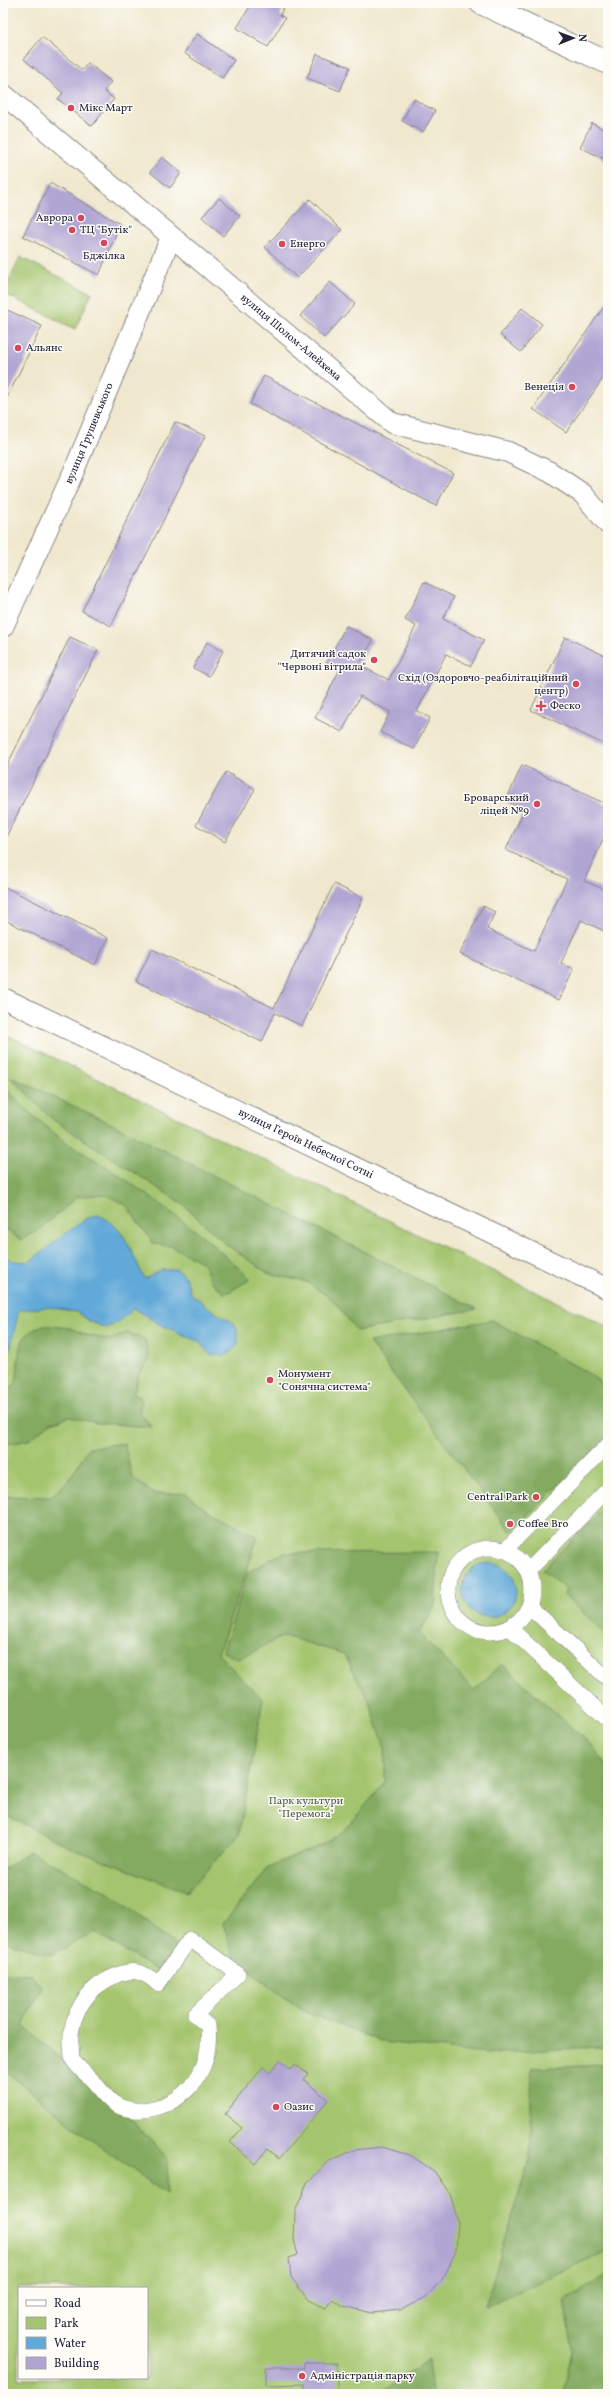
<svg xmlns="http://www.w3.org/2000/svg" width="611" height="2397" font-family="Vollkorn,serif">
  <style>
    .green { fill: #a4c56e; stroke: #637454; fill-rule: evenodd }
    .forest { fill: #83aa61; stroke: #52664e }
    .water { fill: #61a9d8; stroke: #42668a }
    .building { fill: #b1a6d3 }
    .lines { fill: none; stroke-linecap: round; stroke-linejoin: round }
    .pedestrian-casing { stroke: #898584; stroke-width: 16 }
    .minor-casing { stroke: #898584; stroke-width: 22 }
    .primary-casing { stroke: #898584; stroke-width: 24 }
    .pedestrian { stroke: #fff; stroke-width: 15 }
    .minor { stroke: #fff; stroke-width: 20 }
    .primary { stroke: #fff; stroke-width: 22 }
    .poi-dot { fill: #d1495b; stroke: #fdfcf7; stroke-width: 1.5 }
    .labels { text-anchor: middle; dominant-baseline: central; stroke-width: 3; stroke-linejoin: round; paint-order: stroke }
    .poi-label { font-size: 11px; fill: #22223b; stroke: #fdfcf7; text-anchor: start }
    .street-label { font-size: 11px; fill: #22223b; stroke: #fdfcf7 }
    .park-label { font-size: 11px; fill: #505b4d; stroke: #fdfcf7 }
  </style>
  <rect width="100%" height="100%" fill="#fdfcf7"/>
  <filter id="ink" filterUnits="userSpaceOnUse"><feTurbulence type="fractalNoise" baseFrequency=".025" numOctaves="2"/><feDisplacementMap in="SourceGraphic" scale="8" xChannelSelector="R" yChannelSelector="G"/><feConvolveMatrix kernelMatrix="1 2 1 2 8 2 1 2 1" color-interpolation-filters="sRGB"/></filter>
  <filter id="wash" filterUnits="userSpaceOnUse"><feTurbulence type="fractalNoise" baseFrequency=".012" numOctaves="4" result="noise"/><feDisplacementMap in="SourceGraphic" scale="16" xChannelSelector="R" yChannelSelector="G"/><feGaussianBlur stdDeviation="0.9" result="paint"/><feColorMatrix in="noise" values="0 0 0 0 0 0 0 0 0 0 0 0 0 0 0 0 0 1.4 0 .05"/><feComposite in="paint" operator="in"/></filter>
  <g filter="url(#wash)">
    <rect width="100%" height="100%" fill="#f0e8ce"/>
    <g class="green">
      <path d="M 20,257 L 92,293 L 75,329 L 3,293 Z"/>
      <path d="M 3,1033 L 608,1327 L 608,2394 L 3,2394 ZM 19,2288 L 147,2288 L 147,2378 L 19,2378 Z"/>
    </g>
    <g class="forest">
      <path d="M 9,1076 L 112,1124 L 477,1309 L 357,1331 L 333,1300 L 307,1282 L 269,1274 L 227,1245 L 181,1203 L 52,1119 Z"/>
      <path d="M 3,1085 L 32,1115 L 65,1142 L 112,1170 L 156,1201 L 205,1238 L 251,1279 L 225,1294 L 211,1281 L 203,1263 L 171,1246 L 154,1244 L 125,1204 L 103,1194 L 77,1197 L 40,1229 L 21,1240 L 3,1227 Z"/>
      <path d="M 492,1320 L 588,1373 L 608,1388 L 608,1437 L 511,1532 L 369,1342 Z"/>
      <path d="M 43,1325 L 69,1328 L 90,1336 L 111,1340 L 128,1332 L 146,1340 L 149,1361 L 139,1374 L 134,1393 L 141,1399 L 140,1413 L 152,1427 L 97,1423 L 70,1417 L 51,1423 L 29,1440 L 3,1445 L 3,1395 L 16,1383 C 21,1355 12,1338 43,1325 Z"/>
      <path d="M 124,1443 L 132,1477 L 154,1494 L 186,1493 L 204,1508 L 258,1537 L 218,1654 L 263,1700 L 239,1835 L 187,1892 L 73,1849 L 3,1814 L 3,1496 L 51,1497 L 69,1480 L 88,1448 Z"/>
      <path d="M 608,1505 L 608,1636 L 564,1595 L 566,1590 L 542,1570 Z"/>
      <path d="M 438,1552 L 435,1607 L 419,1633 L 474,1690 L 502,1664 L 593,1747 L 608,1767 L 608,2049 L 593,2047 L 485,2054 L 383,2042 L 305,2012 L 235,1961 L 223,1924 L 268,1867 L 322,1845 L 345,1830 L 385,1782 L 385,1748 L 369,1701 L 344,1654 L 284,1636 L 238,1659 L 223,1652 L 248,1572 L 283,1553 Z"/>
      <path d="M 29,1851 L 114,1896 L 178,1947 L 157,1971 L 95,1932 L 51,1955 L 3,1941 L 3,1870 Z"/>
      <path d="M 3,1972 L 31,1974 L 42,1987 L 23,2026 L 127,2114 L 168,2160 L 166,2194 L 82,2133 L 3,2069 Z"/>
      <path d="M 608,2065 L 608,2250 L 485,2307 L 529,2160 L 532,2068 Z"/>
      <path d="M 608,2274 L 608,2394 L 563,2394 L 572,2351 L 564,2300 Z"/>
      <path d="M 429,2359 L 432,2394 L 377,2394 Z"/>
    </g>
    <g class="water">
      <path d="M 97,1215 C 126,1225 131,1254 145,1279 L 161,1270 L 176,1269 L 186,1278 L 191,1294 C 200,1300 208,1308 216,1313 C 234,1324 239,1321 238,1345 L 226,1355 L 210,1355 L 200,1342 L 159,1324 L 134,1308 L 118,1322 L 106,1328 L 89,1321 L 77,1312 L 48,1307 L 19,1310 L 3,1378 L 3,1255 L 12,1261 L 29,1262 L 85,1219 Z"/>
      <circle cx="489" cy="1590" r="27"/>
    </g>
    <g id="blocks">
      <g class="building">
        <path d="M 252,3 L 286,3 L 280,15 L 285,18 L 268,47 L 237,28 Z"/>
        <path d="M 197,34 L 234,60 L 222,78 L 184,53 Z"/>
        <path d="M 42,37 L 82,70 L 88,63 L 111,82 L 104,91 L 114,99 L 92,126 L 58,99 L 63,93 L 24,59 Z"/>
        <path d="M 317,54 L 350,67 L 340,91 L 307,78 Z"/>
        <path d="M 414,99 L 435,111 L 423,132 L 402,121 Z"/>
        <path d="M 592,123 L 608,132 L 608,161 L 580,147 Z"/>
        <path d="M 162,157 L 181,173 L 170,188 L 150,172 Z"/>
        <path d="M 50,183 L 120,224 L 99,275 L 23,236 Z"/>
        <path d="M 219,198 L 240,216 L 223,236 L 202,217 Z"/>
        <path d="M 310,199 L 342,230 L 297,278 L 265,247 Z"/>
        <path d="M 330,282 L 355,304 L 324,338 L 300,316 Z"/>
        <path d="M 608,301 L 608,371 L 566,432 L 533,409 Z"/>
        <path d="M 3,308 L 42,326 L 3,406 Z"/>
        <path d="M 522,308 L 542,324 L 521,352 L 500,335 Z"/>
        <path d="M 264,376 L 453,473 L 436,506 L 250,404 Z"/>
        <path d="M 175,422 L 205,436 L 111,626 L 82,611 Z"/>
        <path d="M 424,582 L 454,597 L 443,619 L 484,640 L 471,666 L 446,654 L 417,711 L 430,718 L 414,749 L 380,732 L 390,712 L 360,696 L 342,732 L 315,718 L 339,671 L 326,664 L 346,626 L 373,640 L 359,665 L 389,680 L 416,626 L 405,620 Z"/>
        <path d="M 70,637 L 98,650 L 3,843 L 3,774 Z"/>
        <path d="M 565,637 L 608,657 L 608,746 L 531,710 Z"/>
        <path d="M 207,642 L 223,651 L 209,676 L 193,668 Z"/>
        <path d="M 522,765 L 608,805 L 608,828 L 584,881 L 608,891 L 608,933 L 581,920 L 561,963 L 574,969 L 559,1000 L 460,954 L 483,906 L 495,912 L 487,929 L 534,951 L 567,879 L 506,850 L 524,810 L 506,801 Z"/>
        <path d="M 226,772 L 255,789 L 225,842 L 196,825 Z"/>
        <path d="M 334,884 L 363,898 L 302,1026 L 275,1013 L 262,1042 L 136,981 L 152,949 L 274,1008 Z"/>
        <path d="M 3,886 L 108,938 L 95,965 L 3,919 Z"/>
        <path d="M 280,2060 L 291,2069 L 295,2064 L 308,2074 L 303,2079 L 328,2100 L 279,2159 L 267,2149 L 255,2164 L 230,2142 L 242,2128 L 225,2114 L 263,2067 L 270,2073 Z"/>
        <path d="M 382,2147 L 410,2155 L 434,2171 L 450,2194 L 458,2222 L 456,2251 L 444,2277 L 426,2297 L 401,2310 L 372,2313 L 344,2306 L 332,2299 L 326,2308 L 308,2300 L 291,2277 L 289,2258 L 298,2255 L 294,2240 L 295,2212 L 306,2185 L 327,2162 L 354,2150 Z"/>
        <path d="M 304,2363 L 337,2363 L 337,2392 L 304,2392 L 304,2384 L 266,2385 L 266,2368 L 304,2368 Z"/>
      </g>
    </g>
  </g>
  <g filter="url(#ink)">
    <use href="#blocks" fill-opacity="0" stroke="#898584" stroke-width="1"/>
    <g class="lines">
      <defs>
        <g id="pedestrian">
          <circle cx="490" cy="1590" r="42"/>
          <path d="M 505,1550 L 608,1445"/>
          <path d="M 528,1571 L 608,1489"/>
          <path d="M 529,1606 L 608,1679"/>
          <path d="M 510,1628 L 608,1720"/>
          <path d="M 190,1939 L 238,1974 L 195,2015 L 208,2026 C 210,2050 206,2069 190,2087 C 174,2106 138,2118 115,2104 C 107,2099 99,2087 92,2080 C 86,2074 77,2067 73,2060 C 71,2057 72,2050 71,2045 C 69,2016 87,1987 115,1976 C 133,1968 144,1971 158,1984 Z"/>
        </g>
        <g id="minor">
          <path id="s1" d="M 3,94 L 392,423 L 508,452 L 550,472 L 583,494 L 608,524"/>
          <path id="s2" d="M 3,627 L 73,473 L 171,237"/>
          <path id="s3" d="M 3,998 L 608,1289"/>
        </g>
        <path id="primary" d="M 481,3 L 608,63"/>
      </defs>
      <use href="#pedestrian" class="pedestrian-casing"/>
      <use href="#minor" class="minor-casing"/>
      <use href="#primary" class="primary-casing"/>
      <use href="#pedestrian" class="pedestrian"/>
      <use href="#minor" class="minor"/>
      <use href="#primary" class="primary"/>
    </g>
  </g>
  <g class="poi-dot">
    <circle cx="71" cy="108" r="4"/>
    <circle cx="81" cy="218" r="4"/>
    <circle cx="72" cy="230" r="4"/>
    <circle cx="104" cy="243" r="4"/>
    <circle cx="282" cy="244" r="4"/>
    <circle cx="18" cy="348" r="4"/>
    <circle cx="572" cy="387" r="4"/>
    <circle cx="374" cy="660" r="4"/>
    <circle cx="576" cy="684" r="4"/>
    <path d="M539 700h4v4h4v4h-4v4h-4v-4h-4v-4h4z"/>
    <circle cx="537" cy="804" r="4"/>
    <circle cx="270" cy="1380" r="4"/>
    <circle cx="536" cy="1497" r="4"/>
    <circle cx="510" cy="1524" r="4"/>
    <circle cx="276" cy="2107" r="4"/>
    <circle cx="302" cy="2376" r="4"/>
  </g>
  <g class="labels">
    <g class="poi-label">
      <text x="79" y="108">Мікс Март</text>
      <text x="73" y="218" text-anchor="end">Аврора</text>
      <text x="80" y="230">ТЦ "Бутік"</text>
      <text x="290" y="244">Енерго</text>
      <text x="104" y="256" text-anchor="middle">Бджілка</text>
      <text x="26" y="348">Альянс</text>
      <text x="564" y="387" text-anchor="end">Венеція</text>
      <text x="366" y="654" text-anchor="end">Дитячий садок<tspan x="366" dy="13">"Червоні вітрила"</tspan></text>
      <text x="568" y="678" text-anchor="end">Схід (Оздоровчо-реабілітаційний<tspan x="568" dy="13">центр)</tspan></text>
      <text x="550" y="706">Феско</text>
      <text x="529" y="798" text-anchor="end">Броварський<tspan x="529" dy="13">ліцей №9</tspan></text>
      <text x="278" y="1374">Монумент<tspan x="278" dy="13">"Сонячна система"</tspan></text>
      <text x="528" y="1497" text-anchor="end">Central Park</text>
      <text x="518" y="1524">Coffee Bro</text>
      <text x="284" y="2107">Оазис</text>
      <text x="310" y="2376">Адміністрація парку</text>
    </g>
    <g class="street-label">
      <text stroke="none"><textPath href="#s1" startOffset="377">вулиця Шолом-Алейхема</textPath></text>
      <text stroke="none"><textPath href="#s2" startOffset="212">вулиця Грушевського</textPath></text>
      <text stroke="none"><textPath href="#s3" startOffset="336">вулиця Героїв Небесної Сотні</textPath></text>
    </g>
    <g class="park-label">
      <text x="306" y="1801">Парк культури<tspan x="306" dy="13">"Перемога"</tspan></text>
    </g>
  </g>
  <rect width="611" height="2397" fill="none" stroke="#fdfcf7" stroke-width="16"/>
  <rect x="18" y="2287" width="130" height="92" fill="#fdfcf7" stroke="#a5a5ac"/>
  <rect x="26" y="2300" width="20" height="6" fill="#ffffff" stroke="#a5a5ac"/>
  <text x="54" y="2307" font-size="12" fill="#22223b">Road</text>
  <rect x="26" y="2317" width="20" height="12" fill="#a4c56e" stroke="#a5a5ac"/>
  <text x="54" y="2327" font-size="12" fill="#22223b">Park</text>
  <rect x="26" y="2337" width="20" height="12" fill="#61a9d8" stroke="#a5a5ac"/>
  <text x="54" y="2347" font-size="12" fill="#22223b">Water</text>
  <rect x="26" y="2357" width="20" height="12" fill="#b1a6d3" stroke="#a5a5ac"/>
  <text x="54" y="2367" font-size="12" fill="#22223b">Building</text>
  <g transform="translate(573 38) rotate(89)" stroke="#fdfcf7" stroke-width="3" paint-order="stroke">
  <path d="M0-3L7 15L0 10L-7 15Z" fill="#22223b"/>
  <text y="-6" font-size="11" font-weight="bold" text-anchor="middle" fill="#22223b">N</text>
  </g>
</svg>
